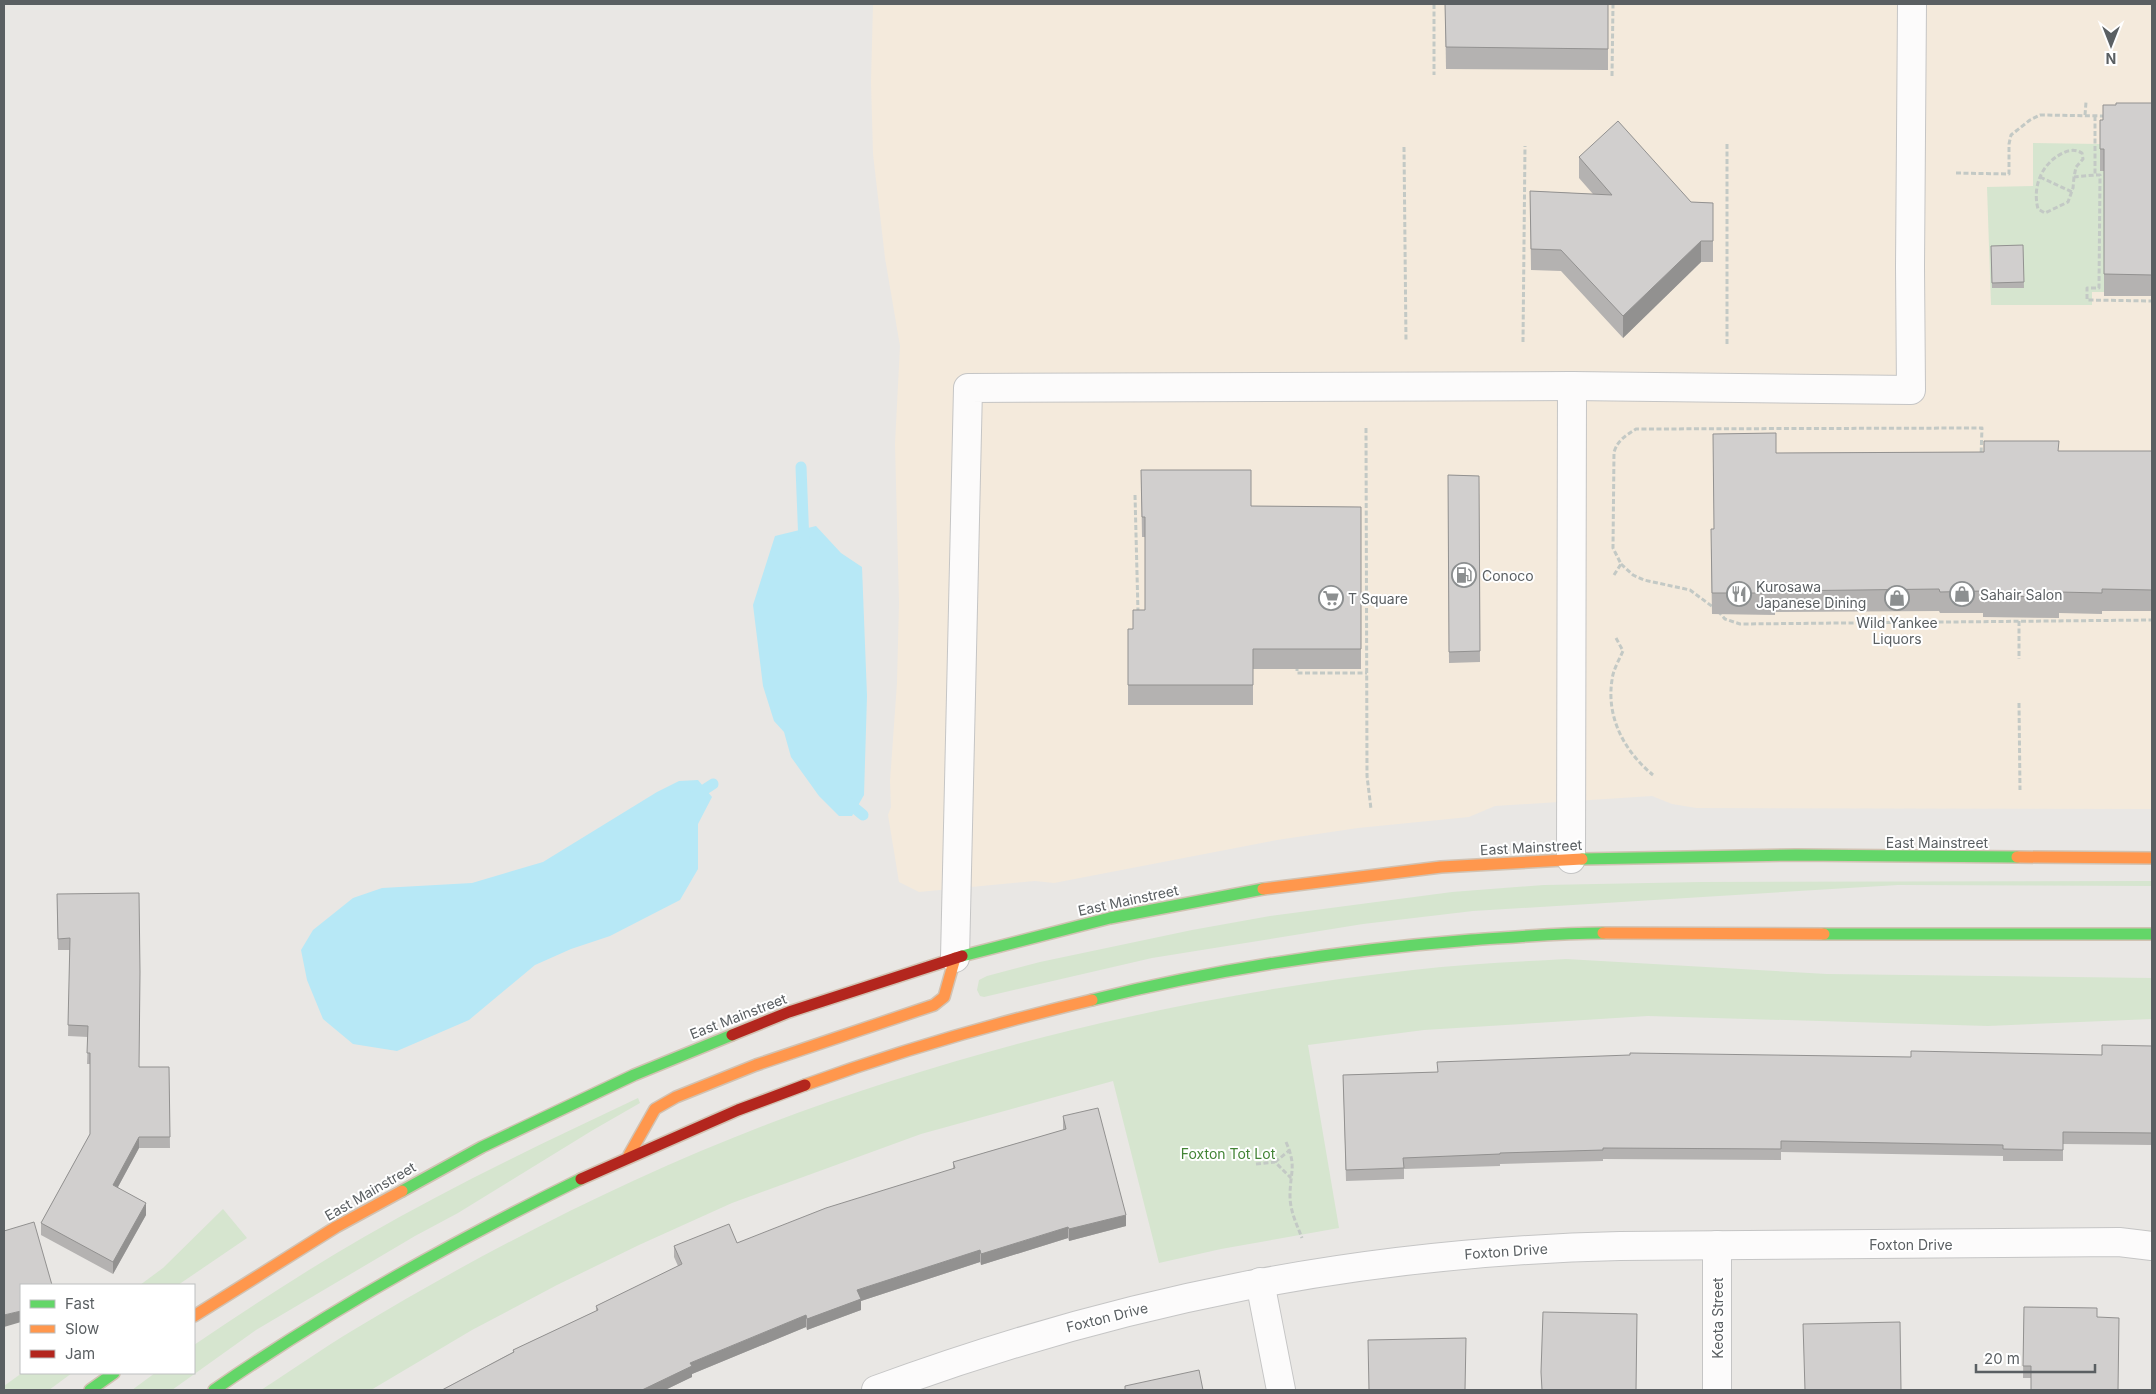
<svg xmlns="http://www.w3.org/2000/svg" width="2156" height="1394" font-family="Inter,sans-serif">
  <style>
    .commercial { fill: #f4eadc }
    .green { fill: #d6e5cf }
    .water { fill: #b7e8f6 }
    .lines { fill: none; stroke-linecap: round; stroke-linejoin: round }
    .stream { stroke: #b7e8f6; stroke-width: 11 }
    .street-casing { stroke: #c5c5c5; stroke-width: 30 }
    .fast-casing { stroke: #d1c2b2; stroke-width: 14 }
    .slow-casing { stroke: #d1c2b2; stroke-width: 14 }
    .jam-casing { stroke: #d1c2b2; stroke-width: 14 }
    .path { stroke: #c3c9c5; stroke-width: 3; stroke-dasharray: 5 2.5; stroke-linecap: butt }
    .street { stroke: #fcfbfb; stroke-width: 28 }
    .fast { stroke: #63d668; stroke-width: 11 }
    .slow { stroke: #ff974d; stroke-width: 11 }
    .jam { stroke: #b3261e; stroke-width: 11 }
    .wall { fill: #b4b2b1 }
    .shaded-wall { fill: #929190 }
    .building { fill: #d1cfce; stroke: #929190 }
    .labels { text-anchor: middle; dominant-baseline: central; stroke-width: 4; stroke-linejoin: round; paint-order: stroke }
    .poi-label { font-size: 14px; fill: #5a5f62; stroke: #fff; text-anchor: start }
    .street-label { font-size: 14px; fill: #5a5f62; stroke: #fff }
    .park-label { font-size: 14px; fill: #438436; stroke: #fff }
  </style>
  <rect width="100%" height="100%" fill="#e9e7e4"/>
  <path class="commercial" d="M 873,4 L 2152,4 L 2152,809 L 1696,808 L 1672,804 L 1652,796 L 1495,806 L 1469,817 L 1358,828 L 1277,840 L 1054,883 L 1035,881 L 919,892 L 899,882 L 888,815 L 891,807 L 890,781 L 897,683 L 899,603 L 895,444 L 900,346 L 885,258 L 873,154 L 871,82 Z"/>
  <g class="green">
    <path d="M 2033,143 L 2100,144 L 2100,170 L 2104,171 L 2104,292 L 2092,292 L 2092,305 L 1991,305 L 1987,187 L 2033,186 Z"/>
    <path d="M 2152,881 L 2152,886 L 1898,885 L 1473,911 L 1363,924 L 1152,958 L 984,997 L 980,996 L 977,990 L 979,980 L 987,976 L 1040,962 L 1192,930 L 1270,916 L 1452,892 L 1544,885 L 1701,882 Z"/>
    <path d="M 1566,959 L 1827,974 L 2152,978 L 2152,1019 L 1988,1026 L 1648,1016 L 1424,1030 L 1308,1045 L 1339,1228 L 1221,1249 L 1159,1263 L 1113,1081 L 921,1134 L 732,1203 L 639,1245 L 557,1285 L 472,1330 L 371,1390 L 261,1390 C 292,1370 323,1348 355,1329 C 486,1250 625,1179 768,1124 C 975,1046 1193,994 1413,970 C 1464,964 1515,962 1566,959 Z"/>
    <path d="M 638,1098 L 640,1103 L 593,1130 L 458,1213 L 415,1236 L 256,1330 L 172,1390 L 132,1390 L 155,1373 L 194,1373 L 194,1345 C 249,1308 305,1271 364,1237 C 452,1186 545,1142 638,1098 Z"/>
    <path d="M 223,1209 L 247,1238 L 178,1285 L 140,1285 L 163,1268 Z"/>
    <path d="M 22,1373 L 72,1373 L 49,1390 L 4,1390 L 4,1386 Z"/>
  </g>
  <g class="water">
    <path d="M 816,526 L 841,553 L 862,567 L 867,696 L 864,795 L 852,816 L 839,816 L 819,796 L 791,757 L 784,732 L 774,721 L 763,686 L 753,605 L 775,536 Z"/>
    <path d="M 698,780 L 712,797 L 698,824 L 698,869 L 680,900 L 610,936 L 571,949 L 535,965 L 469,1020 L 397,1051 L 353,1044 L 323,1019 L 307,980 L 301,950 L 313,930 L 353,898 L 382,888 L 472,883 L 543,862 L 657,792 L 679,781 Z"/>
  </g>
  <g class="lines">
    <g class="stream">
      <path d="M 801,467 L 804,544"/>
      <path d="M 693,797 L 713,784"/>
      <path d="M 845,800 L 863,815"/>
    </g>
    <defs>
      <g id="street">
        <path d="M 1571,859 L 1572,386"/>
        <path d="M 955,958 L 968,388 L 1572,386 L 1911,390 L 1910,267 L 1912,4"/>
        <path d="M 1717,1245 L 1717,1390"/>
        <path d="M 1260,1282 L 1281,1390"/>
        <path d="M 876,1390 C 1121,1300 1359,1252 1620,1246 L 2119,1242 L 2152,1246"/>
      </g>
      <g id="fast">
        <path d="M 1582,859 L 1796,855 L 2017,857"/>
        <path d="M 1824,934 L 2152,934"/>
        <path d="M 962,956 L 1110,918 L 1263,889"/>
        <path d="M 1092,1000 C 1216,969 1343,950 1471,940 C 1515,937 1559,933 1603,933"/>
        <path d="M 402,1191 L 482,1147 L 634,1075 L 732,1035"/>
        <path d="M 90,1390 L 114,1373"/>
        <path d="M 214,1390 C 331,1309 454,1241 581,1179"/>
      </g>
      <g id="slow">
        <path d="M 2017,857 L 2152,858"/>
        <path d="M 1263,889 L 1441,867 L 1582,859"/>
        <path d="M 1603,933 L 1824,934"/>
        <path d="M 805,1085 C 899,1051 995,1023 1092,1000"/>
        <path d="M 629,1155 L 655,1109 L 676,1097 L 756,1065 L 934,1005 L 944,997 L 955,958"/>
        <path d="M 194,1316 L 336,1227 L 402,1191"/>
      </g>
      <g id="jam">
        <path d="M 732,1035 L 789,1012 L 962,956"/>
        <path d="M 581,1179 L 738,1110 L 805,1085"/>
      </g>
    </defs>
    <use href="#street" class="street-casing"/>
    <use href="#fast" class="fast-casing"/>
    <use href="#slow" class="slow-casing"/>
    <use href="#jam" class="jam-casing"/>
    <g class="path">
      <path d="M 1434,4 L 1434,75"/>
      <path d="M 1612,76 L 1613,4"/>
      <path d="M 2085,115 L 2086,102"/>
      <path d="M 2095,116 L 2095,175 L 2100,175 L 2099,288 L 2087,288 L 2087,300 L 2152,301"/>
      <path d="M 1404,147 L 1406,342"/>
      <path d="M 1956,173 L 2009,174 L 2009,144 L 2011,135 L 2030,120 L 2040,115 L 2107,116"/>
      <path d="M 2040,177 L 2072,192"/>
      <path d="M 2074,177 L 2073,188 L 2068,202 L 2045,213 L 2038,209 C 2032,186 2042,163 2063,153 C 2069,150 2075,149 2082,153 L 2083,159 L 2076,167 L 2074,177 L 2095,175"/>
      <path d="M 1523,342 L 1525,146"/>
      <path d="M 1727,344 L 1727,142"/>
      <path d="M 1366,428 L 1367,776 L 1371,809"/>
      <path d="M 1135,495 L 1138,612"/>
      <path d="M 1621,564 L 1633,575 L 1644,580 L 1690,590 L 1713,607"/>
      <path d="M 1614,575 L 1621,564 L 1613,548 L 1614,452 C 1618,440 1625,436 1636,429 L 1982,428 L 1981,456"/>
      <path d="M 1718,611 L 1725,619 L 1740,624 L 2152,620"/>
      <path d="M 2019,621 L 2019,659"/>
      <path d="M 1616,638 L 1623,651 C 1619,660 1613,670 1612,680 C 1606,718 1625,752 1653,775"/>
      <path d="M 1297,666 L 1297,673 L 1367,673"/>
      <path d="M 2019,703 L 2020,790"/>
      <path d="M 1286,1142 C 1297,1167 1290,1172 1290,1196 C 1290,1211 1297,1225 1302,1238"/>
      <path d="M 1275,1162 L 1290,1150"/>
      <path d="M 1256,1164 L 1275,1162 L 1291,1178"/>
    </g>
    <use href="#street" class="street"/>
    <use href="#fast" class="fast"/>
    <use href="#slow" class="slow"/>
    <use href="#jam" class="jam"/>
  </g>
  <g class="wall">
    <path d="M 1445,4 L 1608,4 L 1608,70 L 1446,69 Z"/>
    <path d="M 2152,103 L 2152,296 L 2104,296 L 2104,171 L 2100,171 L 2100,120 L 2103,120 L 2116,105 Z"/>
    <path d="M 1579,157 L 1691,202 L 1713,203 L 1713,262 L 1701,262 L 1623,338 L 1561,271 L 1531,270 L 1530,191 L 1593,194 L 1579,178 Z"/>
    <path d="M 2023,245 L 2024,288 L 1992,288 L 1991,246 Z"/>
    <path d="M 2152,451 L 2152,611 L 2102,611 L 2102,614 L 2059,613 L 2059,618 L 1983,617 L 1983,613 L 1940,613 L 1939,611 L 1775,612 L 1775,615 L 1712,614 L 1711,550 L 1776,453 Z"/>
    <path d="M 1141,470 L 1251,506 L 1361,507 L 1361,669 L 1253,669 L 1253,705 L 1128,705 L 1128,629 L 1133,629 L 1145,610 L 1145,537 L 1142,537 Z"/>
    <path d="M 1448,475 L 1479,476 L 1480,662 L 1449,663 Z"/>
    <path d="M 57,894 L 139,1067 L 169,1067 L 170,1148 L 139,1148 L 118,1187 L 146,1215 L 113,1274 L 41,1235 L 41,1223 L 90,1134 L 90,1064 L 87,1064 L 88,1037 L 68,1036 L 70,950 L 58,950 Z"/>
    <path d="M 2152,1046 L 2152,1145 L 2063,1144 L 2063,1161 L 2003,1161 L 2003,1156 L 1781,1152 L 1781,1160 L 1603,1159 L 1603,1161 L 1500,1164 L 1500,1166 L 1404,1169 L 1404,1179 L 1346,1181 L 1343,1075 L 1911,1057 L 2102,1055 Z"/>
    <path d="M 1063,1116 L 1126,1226 L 1069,1241 L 1068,1238 L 981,1265 L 980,1262 L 861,1301 L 861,1310 L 807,1330 L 806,1327 L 692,1374 L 692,1377 L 665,1390 L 442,1390 L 513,1352 L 513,1350 L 596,1311 L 596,1306 L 678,1266 L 674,1257 L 674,1246 L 737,1243 L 953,1169 L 953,1162 L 1063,1130 Z"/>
    <path d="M 2024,1307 L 2097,1308 L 2031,1378 L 2023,1378 Z"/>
  </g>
  <g class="shaded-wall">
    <path d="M 1701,241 L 1701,262 L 1623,338 L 1623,316 Z"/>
    <path d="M 139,1137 L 139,1148 L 113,1196 L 113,1185 Z"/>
    <path d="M 146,1203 L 146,1215 L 113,1274 L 113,1262 Z"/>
    <path d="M 1126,1215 L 1126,1226 L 1069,1241 L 1069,1229 Z"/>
    <path d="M 1068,1227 L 1068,1238 L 981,1265 L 981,1254 Z"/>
    <path d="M 980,1250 L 980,1262 L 861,1301 L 861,1310 L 807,1330 L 807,1319 L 857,1290 Z"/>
    <path d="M 21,1311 L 21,1322 L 4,1327 L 4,1315 Z"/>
    <path d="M 806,1315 L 806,1327 L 692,1374 L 692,1377 L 665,1390 L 642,1390 L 690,1363 Z"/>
  </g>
  <g class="building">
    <path d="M 1445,4 L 1608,4 L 1608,49 L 1446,47 Z"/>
    <path d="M 2116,103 L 2152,103 L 2152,275 L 2104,274 L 2104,149 L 2100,149 L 2100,120 L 2103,120 L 2103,105 L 2116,105 Z"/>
    <path d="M 1618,121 L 1691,202 L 1713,203 L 1713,241 L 1701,241 L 1623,316 L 1561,250 L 1531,249 L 1530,191 L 1612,195 L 1579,157 Z"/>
    <path d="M 2023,245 L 2024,282 L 1992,283 L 1991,246 Z"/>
    <path d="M 1776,433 L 1776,453 L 1984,452 L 1984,441 L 2059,441 L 2058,451 L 2152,451 L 2152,590 L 2102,589 L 2102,593 L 2059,592 L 2059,597 L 1983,596 L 1983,591 L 1940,592 L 1939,589 L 1775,591 L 1775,593 L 1712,593 L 1711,529 L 1714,529 L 1713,434 Z"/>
    <path d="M 1141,470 L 1251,470 L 1251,506 L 1361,507 L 1361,649 L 1253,649 L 1253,685 L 1128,685 L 1128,629 L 1133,629 L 1133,610 L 1145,610 L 1145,517 L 1142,517 Z"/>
    <path d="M 1448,475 L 1479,476 L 1480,651 L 1449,652 Z"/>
    <path d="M 139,893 L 140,972 L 139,1067 L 169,1067 L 170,1137 L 139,1137 L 113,1185 L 146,1203 L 113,1262 L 41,1223 L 90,1134 L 90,1053 L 87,1053 L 88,1026 L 68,1025 L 70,938 L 58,939 L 57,894 Z"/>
    <path d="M 2102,1045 L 2152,1046 L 2152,1133 L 2063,1132 L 2063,1150 L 2003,1149 L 2003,1145 L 1781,1141 L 1781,1149 L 1603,1148 L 1603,1150 L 1500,1153 L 1500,1154 L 1403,1158 L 1404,1168 L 1346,1170 L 1343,1075 L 1438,1072 L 1437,1062 L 1630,1055 L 1630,1053 L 1911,1057 L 1911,1051 L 2102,1055 Z"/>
    <path d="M 1098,1108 L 1126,1215 L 1069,1229 L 1068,1227 L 981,1254 L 980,1250 L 857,1290 L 861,1299 L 807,1319 L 806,1315 L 690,1363 L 692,1366 L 642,1390 L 442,1390 L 514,1352 L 513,1350 L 598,1310 L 596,1306 L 682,1264 L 674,1246 L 729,1224 L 737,1243 L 826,1208 L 955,1168 L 953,1162 L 1066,1129 L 1063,1116 Z"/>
    <path d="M 34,1222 L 52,1285 L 21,1285 L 21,1311 L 4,1315 L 4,1231 Z"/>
    <path d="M 2024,1307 L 2097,1308 L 2097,1317 L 2119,1318 L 2118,1390 L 2031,1390 L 2031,1366 L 2023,1366 Z"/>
    <path d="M 1543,1312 L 1637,1314 L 1636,1390 L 1542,1390 L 1541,1372 Z"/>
    <path d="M 1900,1322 L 1901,1390 L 1805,1390 L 1803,1324 Z"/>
    <path d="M 1466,1338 L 1465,1390 L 1369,1390 L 1368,1340 Z"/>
    <path d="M 1199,1370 L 1203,1390 L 1124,1390 L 1125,1390 L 1125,1386 Z"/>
  </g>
  <defs>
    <symbol id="fuel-ring" viewBox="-11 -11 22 22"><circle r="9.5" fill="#fff" stroke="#8c8f90" stroke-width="1.5"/><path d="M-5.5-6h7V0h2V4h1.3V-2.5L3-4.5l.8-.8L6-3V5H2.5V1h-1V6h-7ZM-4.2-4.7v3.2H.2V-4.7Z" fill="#8c8f90"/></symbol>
    <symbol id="restaurant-ring" viewBox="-11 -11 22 22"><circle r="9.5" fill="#fff" stroke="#8c8f90" stroke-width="1.5"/><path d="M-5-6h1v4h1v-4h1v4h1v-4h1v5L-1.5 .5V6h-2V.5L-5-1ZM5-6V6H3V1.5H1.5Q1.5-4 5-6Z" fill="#8c8f90"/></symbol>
    <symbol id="shop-ring" viewBox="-11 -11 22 22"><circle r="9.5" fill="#fff" stroke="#8c8f90" stroke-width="1.5"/><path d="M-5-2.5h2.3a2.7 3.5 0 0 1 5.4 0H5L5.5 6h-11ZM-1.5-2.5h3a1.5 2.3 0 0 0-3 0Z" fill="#8c8f90"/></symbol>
    <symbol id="supermarket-ring" viewBox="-11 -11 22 22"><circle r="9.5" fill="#fff" stroke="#8c8f90" stroke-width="1.5"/><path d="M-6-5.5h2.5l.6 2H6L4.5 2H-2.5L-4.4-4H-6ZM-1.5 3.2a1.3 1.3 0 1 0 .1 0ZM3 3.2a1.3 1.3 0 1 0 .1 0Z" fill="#8c8f90"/></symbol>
  </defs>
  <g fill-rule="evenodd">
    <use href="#fuel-ring" x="1450" y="561" width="28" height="28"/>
    <use href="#restaurant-ring" x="1725" y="580" width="28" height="28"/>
    <use href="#shop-ring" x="1948" y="580" width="28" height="28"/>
    <use href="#supermarket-ring" x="1317" y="584" width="28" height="28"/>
    <use href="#shop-ring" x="1883" y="584" width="28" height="28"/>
  </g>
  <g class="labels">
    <g class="poi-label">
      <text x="1482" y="575">Conoco</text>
      <text x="1756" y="586">Kurosawa<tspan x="1756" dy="16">Japanese Dining</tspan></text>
      <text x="1980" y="594">Sahair Salon</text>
      <text x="1348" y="598">T Square</text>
      <text x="1897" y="622" text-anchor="middle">Wild Yankee<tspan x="1897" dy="16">Liquors</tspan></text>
    </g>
    <g class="street-label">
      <text x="1937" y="842">East Mainstreet</text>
      <text transform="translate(1531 847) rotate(-3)">East Mainstreet</text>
      <text transform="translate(1128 900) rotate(-12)">East Mainstreet</text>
      <text transform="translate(738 1016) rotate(-21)">East Mainstreet</text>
      <text transform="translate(370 1191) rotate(-30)">East Mainstreet</text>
      <text x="1911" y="1244">Foxton Drive</text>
      <text transform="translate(1506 1251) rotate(-4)">Foxton Drive</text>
      <text transform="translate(1107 1317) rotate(-14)">Foxton Drive</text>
      <text transform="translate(1717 1318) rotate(-90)">Keota Street</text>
    </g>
    <g class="park-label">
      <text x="1228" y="1153">Foxton Tot Lot</text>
    </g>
  </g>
  <rect width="2156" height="1394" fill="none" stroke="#5a5f62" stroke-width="10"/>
  <rect x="20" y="1284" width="175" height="90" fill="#ffffff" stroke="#bdbfc0"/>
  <rect x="30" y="1300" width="25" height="8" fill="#63d668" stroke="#bdbfc0"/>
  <text x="65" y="1309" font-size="15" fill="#5a5f62">Fast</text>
  <rect x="30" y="1325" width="25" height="8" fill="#ff974d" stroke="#bdbfc0"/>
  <text x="65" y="1334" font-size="15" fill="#5a5f62">Slow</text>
  <rect x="30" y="1350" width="25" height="8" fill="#b3261e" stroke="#bdbfc0"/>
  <text x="65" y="1359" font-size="15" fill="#5a5f62">Jam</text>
  <g transform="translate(2111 45) rotate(180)" stroke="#ffffff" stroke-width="4" paint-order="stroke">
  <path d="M0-4L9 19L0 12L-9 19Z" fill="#5a5f62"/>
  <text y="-8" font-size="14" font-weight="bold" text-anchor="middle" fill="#5a5f62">N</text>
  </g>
  <path d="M1976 1364v8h119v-8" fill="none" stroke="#5a5f62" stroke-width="2.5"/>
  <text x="1984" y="1364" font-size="15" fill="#5a5f62" stroke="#ffffff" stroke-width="4" paint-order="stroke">20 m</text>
</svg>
